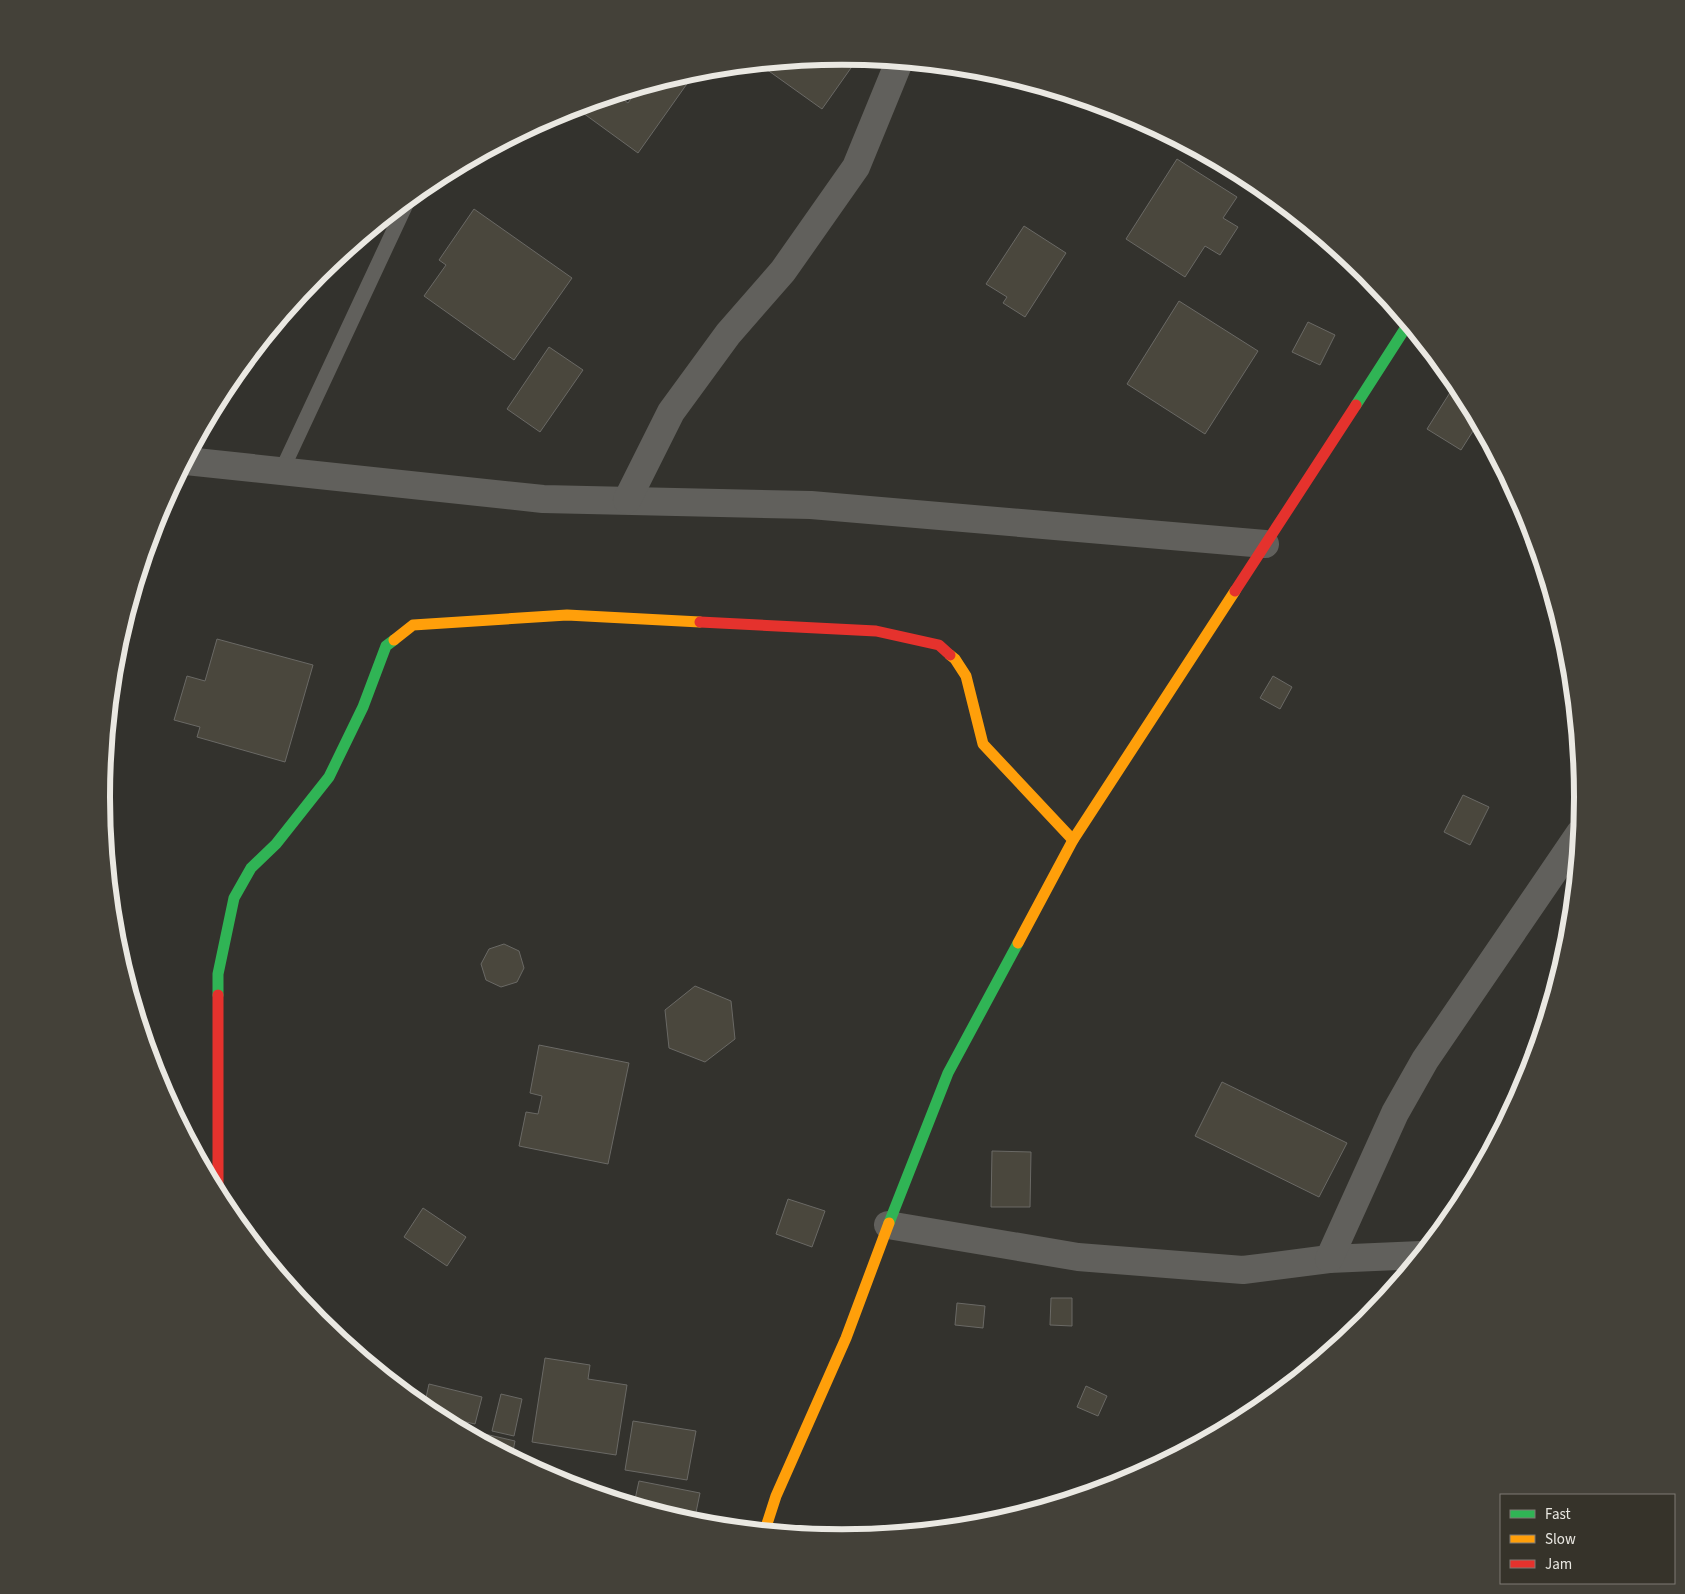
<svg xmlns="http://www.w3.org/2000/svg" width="1685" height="1594" font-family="'Source Sans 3',sans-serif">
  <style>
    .building { fill: #4a473d; stroke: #6a6965 }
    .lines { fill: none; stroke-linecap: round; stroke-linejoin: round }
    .lane { stroke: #61605c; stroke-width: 15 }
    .street { stroke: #61605c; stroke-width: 28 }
    .fast { stroke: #30b455; stroke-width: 11 }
    .slow { stroke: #ff9f0a; stroke-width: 11 }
    .jam { stroke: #e5322d; stroke-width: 11 }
    .rim { fill: none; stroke: #eae8e2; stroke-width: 6 }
  </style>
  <rect width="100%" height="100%" fill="#33322d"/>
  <g class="building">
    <path d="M 843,56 L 858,58 L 822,109 L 759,64 Z"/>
    <path d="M 696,71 L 638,153 L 583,113 L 590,103 L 617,95 L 628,103 L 638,89 Z"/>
    <path d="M 1206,155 L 1254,181 L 1284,206 Z"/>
    <path d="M 1177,159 L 1237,197 L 1223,218 L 1238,227 L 1220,255 L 1205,246 L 1185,277 L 1126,239 Z"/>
    <path d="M 474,209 L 572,278 L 514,360 L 424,296 L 446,265 L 439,260 Z"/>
    <path d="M 1024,226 L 1066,253 L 1025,317 L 1003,303 L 1007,297 L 986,284 Z"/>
    <path d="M 1179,301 L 1258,351 L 1205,434 L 1127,384 Z"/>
    <path d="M 1308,322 L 1335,335 L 1320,365 L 1292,352 Z"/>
    <path d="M 549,347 L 583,370 L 540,432 L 507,409 Z"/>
    <path d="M 1456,383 L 1478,423 L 1461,450 L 1427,429 Z"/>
    <path d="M 217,639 L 313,665 L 285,762 L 197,737 L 200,727 L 174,720 L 187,676 L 205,681 Z"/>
    <path d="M 1273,676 L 1292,687 L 1280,709 L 1260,698 Z"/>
    <path d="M 1463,795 L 1489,807 L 1470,845 L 1444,832 Z"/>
    <path d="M 504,944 L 519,951 L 524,968 L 517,982 L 501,987 L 486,980 L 481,964 L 489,949 Z"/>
    <path d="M 695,986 L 731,1001 L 735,1039 L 705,1062 L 669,1048 L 665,1010 Z"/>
    <path d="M 539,1045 L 629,1063 L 608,1164 L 519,1146 L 526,1112 L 538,1114 L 542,1096 L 530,1093 Z"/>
    <path d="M 1222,1082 L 1347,1143 L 1319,1197 L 1195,1136 Z"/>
    <path d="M 992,1151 L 1031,1152 L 1030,1207 L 991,1207 Z"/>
    <path d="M 788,1199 L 825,1211 L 812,1247 L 776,1234 Z"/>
    <path d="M 423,1208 L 466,1237 L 447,1266 L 404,1237 Z"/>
    <path d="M 1051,1298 L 1072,1298 L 1072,1326 L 1050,1325 Z"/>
    <path d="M 957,1303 L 985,1306 L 983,1328 L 955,1325 Z"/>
    <path d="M 545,1358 L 590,1365 L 588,1379 L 627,1385 L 616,1455 L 532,1442 Z"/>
    <path d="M 429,1384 L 482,1397 L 475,1424 L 435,1415 L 424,1407 Z"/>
    <path d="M 1086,1386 L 1107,1396 L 1098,1416 L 1077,1407 Z"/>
    <path d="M 501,1394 L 522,1399 L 514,1436 L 492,1431 Z"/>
    <path d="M 633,1421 L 696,1431 L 687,1480 L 625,1470 Z"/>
    <path d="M 459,1428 L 515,1441 L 512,1456 Z"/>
    <path d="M 639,1481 L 700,1493 L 694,1522 L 634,1504 Z"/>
  </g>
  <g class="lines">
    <path class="lane" d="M 281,472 L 408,200"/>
    <g class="street">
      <path d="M 186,461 L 543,499 L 811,505 L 1265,544"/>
      <path d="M 627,500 L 671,412 L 728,334 L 783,271 L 856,167 L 899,62"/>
      <path d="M 888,1225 L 1078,1257 L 1243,1270 L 1329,1259 L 1421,1255"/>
      <path d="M 1329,1259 L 1395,1113 L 1425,1060 L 1580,833"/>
    </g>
    <g class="fast">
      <path d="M 1356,405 L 1408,324"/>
      <path d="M 218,995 L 218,974 L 234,898 L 251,868 L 276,844 L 329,777 L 363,707 L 386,646 L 394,640"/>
      <path d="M 889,1223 L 948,1073 L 1018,943"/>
    </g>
    <g class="slow">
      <path d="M 394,640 L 413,625 L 567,615 L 700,622"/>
      <path d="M 950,655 L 955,659 L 966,676 L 983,744 L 1073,840"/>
      <path d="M 1018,943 L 1073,840 L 1235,591"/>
      <path d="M 765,1530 L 776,1496 L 846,1338 L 889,1223"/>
    </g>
    <g class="jam">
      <path d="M 1235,591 L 1356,405"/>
      <path d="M 700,622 L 876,631 L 939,645 L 950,655"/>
      <path d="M 218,995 L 218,1193"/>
    </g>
  </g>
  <path d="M0 0H1685V1594H0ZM110 797a732 732 0 1 1 1464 0a732 732 0 1 1-1464 0Z" fill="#444139" fill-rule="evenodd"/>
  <path class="rim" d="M110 797a732 732 0 1 1 1464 0a732 732 0 1 1-1464 0Z"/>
  <rect x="1500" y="1494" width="175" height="90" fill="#36332a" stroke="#7e7b74"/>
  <rect x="1510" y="1510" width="25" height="8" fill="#30b455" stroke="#7e7b74"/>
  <text x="1545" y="1519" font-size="15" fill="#eae8e2">Fast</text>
  <rect x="1510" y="1535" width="25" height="8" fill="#ff9f0a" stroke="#7e7b74"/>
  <text x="1545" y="1544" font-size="15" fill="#eae8e2">Slow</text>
  <rect x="1510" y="1560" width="25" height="8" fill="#e5322d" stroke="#7e7b74"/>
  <text x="1545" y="1569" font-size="15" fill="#eae8e2">Jam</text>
</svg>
